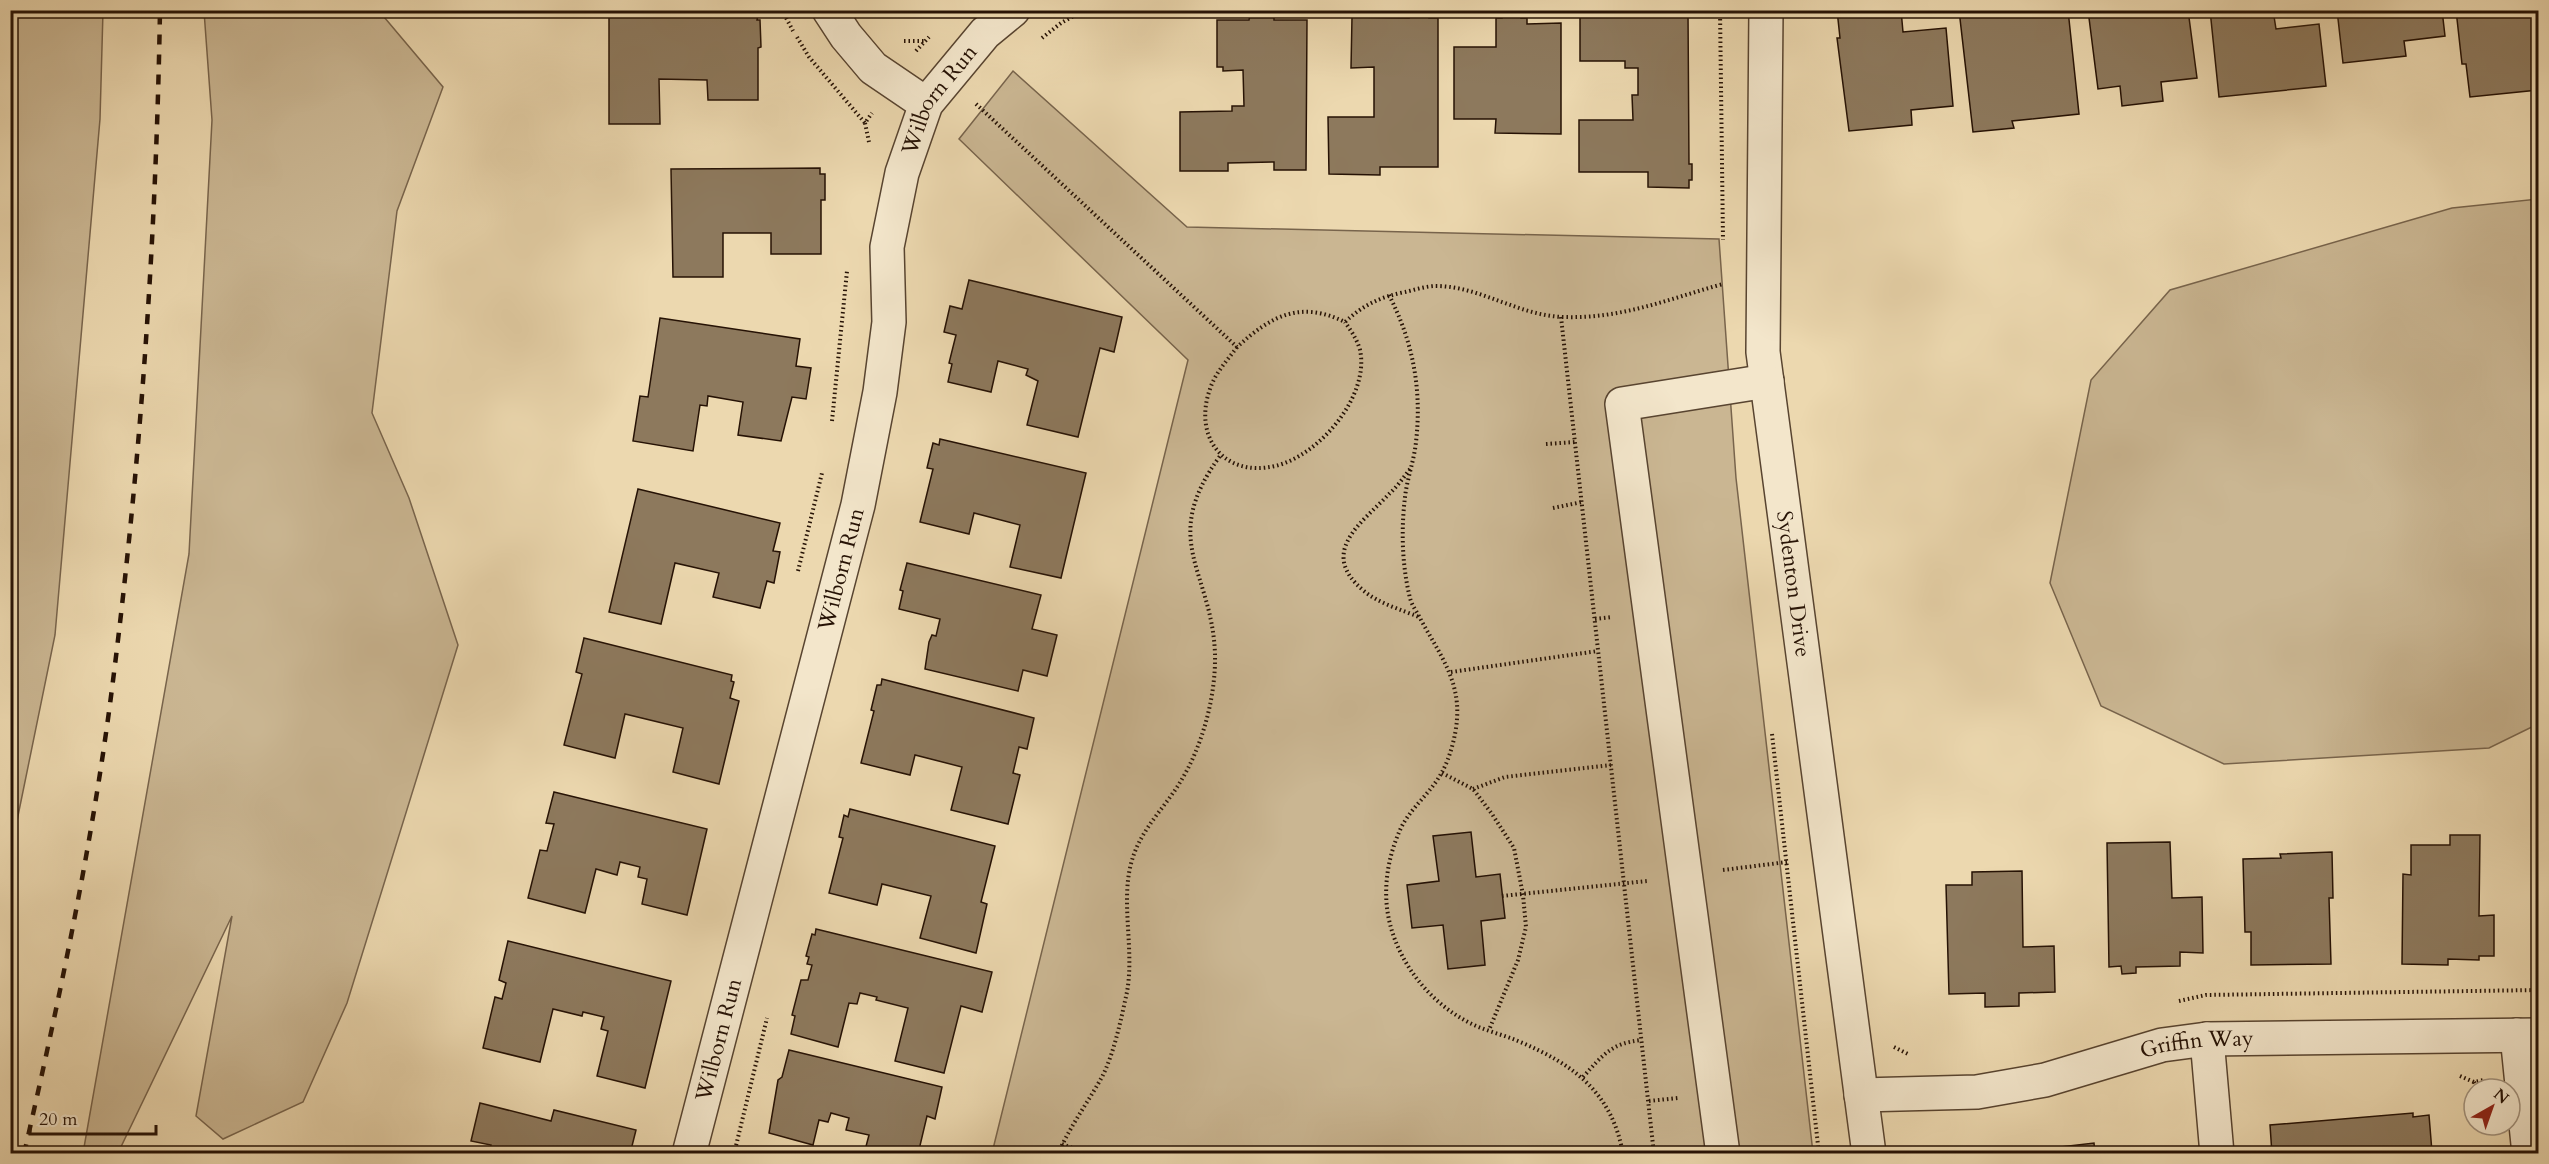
<svg xmlns="http://www.w3.org/2000/svg" width="2549" height="1164" font-family="Cardo,serif">
  <style>
    .green { fill: #cab692; stroke: #78644c; stroke-width: 1.5 }
    .building { fill: #8d795d; stroke: #261205; stroke-width: 1.5 }
    .lines { fill: none; stroke-linecap: round; stroke-linejoin: round }
    .minor-casing { stroke: #584430; stroke-width: 36 }
    .path { stroke: #261205; stroke-width: 4; stroke-dasharray: 1.5 3; stroke-linecap: butt }
    .minor { stroke: #f3e6cb; stroke-width: 33 }
    .rail { stroke: #261205; stroke-width: 4.5; stroke-dasharray: 10 10; stroke-linecap: butt }
    .labels { text-anchor: middle; dominant-baseline: central; stroke-width: 5; stroke-linejoin: round; paint-order: stroke }
    .street-label { font-size: 22px; fill: #261205; stroke: #f3e6cb }
  </style>
  <rect width="100%" height="100%" fill="#ecd8af"/>
  <filter id="stains"><feTurbulence type="fractalNoise" baseFrequency=".00333" numOctaves="4"/><feColorMatrix values="0 0 0 0 .2 0 0 0 0 .09 0 0 0 0 .02 0 0 0 .5 -.17"/></filter>
  <radialGradient id="worn" r=".72"><stop offset=".6" stop-color="#630" stop-opacity="0"/><stop offset="1" stop-color="#630" stop-opacity=".3"/></radialGradient>
  <g class="green">
    <path d="M 11,10 L 103,11 L 100,119 L 55,635 L 11,850 Z"/>
    <path d="M 204,11 L 379,11 L 443,87 L 397,211 L 372,413 L 409,498 L 458,645 L 347,1003 L 303,1102 L 223,1139 L 196,1116 L 232,916 L 118,1153 L 83,1153 L 189,554 L 212,120 Z"/>
    <path d="M 1013,71 L 1187,227 L 1719,239 L 1736,478 L 1813,1153 L 992,1153 L 1188,360 L 959,139 Z"/>
    <path d="M 2538,199 L 2538,724 L 2489,748 L 2224,764 L 2101,706 L 2050,583 L 2091,380 L 2170,290 L 2452,208 Z"/>
  </g>
  <g class="building">
    <path d="M 1837,10 L 1873,10 L 1873,13 L 1901,10 L 1903,32 L 1946,28 L 1953,106 L 1911,110 L 1912,125 L 1849,131 L 1837,38 L 1840,38 Z"/>
    <path d="M 1959,10 L 2022,10 L 2022,13 L 2068,10 L 2079,114 L 2012,121 L 2014,128 L 1973,132 Z"/>
    <path d="M 2088,10 L 2188,10 L 2197,78 L 2161,82 L 2163,101 L 2122,106 L 2120,86 L 2098,89 Z"/>
    <path d="M 2210,10 L 2273,10 L 2276,29 L 2319,24 L 2326,86 L 2219,97 Z"/>
    <path d="M 2337,10 L 2442,10 L 2445,36 L 2404,41 L 2406,56 L 2343,63 Z"/>
    <path d="M 2456,10 L 2538,10 L 2538,90 L 2470,97 L 2466,64 L 2462,64 Z"/>
    <path d="M 1408,13 L 1429,14 L 1429,18 L 1438,18 L 1438,167 L 1380,167 L 1380,175 L 1329,174 L 1328,117 L 1374,117 L 1374,67 L 1351,68 L 1352,17 L 1409,18 Z"/>
    <path d="M 1580,13 L 1688,13 L 1689,164 L 1692,164 L 1692,180 L 1689,180 L 1689,188 L 1648,187 L 1648,172 L 1579,172 L 1579,120 L 1633,120 L 1632,95 L 1638,95 L 1638,68 L 1625,68 L 1625,61 L 1580,61 Z"/>
    <path d="M 1250,14 L 1274,14 L 1274,20 L 1307,20 L 1306,170 L 1274,170 L 1274,162 L 1228,163 L 1228,171 L 1180,171 L 1180,112 L 1232,111 L 1232,106 L 1244,106 L 1243,70 L 1223,71 L 1223,67 L 1217,67 L 1217,20 L 1249,20 Z"/>
    <path d="M 1502,14 L 1521,14 L 1521,18 L 1527,18 L 1527,24 L 1561,23 L 1561,134 L 1495,133 L 1496,119 L 1454,119 L 1454,47 L 1496,47 L 1496,18 L 1502,18 Z"/>
    <path d="M 609,15 L 758,15 L 757,20 L 760,20 L 761,47 L 758,48 L 758,100 L 708,100 L 707,80 L 659,79 L 660,124 L 609,124 Z"/>
    <path d="M 820,168 L 820,174 L 825,174 L 825,200 L 821,200 L 821,254 L 771,254 L 771,233 L 723,233 L 723,277 L 673,277 L 671,169 Z"/>
    <path d="M 969,280 L 1122,317 L 1114,352 L 1100,348 L 1078,437 L 1027,425 L 1038,381 L 1026,375 L 1028,369 L 998,361 L 991,392 L 948,382 L 952,364 L 949,363 L 956,335 L 944,332 L 950,306 L 962,309 Z"/>
    <path d="M 660,318 L 800,339 L 796,366 L 811,368 L 806,399 L 792,397 L 781,441 L 738,435 L 743,402 L 708,396 L 707,406 L 700,405 L 693,451 L 633,441 L 640,396 L 648,397 Z"/>
    <path d="M 940,439 L 1086,473 L 1061,578 L 1010,567 L 1020,525 L 974,513 L 969,534 L 920,522 L 933,469 L 927,468 L 933,443 L 939,445 Z"/>
    <path d="M 638,489 L 780,523 L 773,551 L 780,552 L 774,583 L 767,581 L 760,608 L 713,597 L 719,573 L 675,563 L 661,624 L 609,612 Z"/>
    <path d="M 907,563 L 1041,595 L 1032,629 L 1057,635 L 1047,676 L 1023,670 L 1018,691 L 925,669 L 929,642 L 932,635 L 936,636 L 940,619 L 899,609 L 903,591 L 900,590 Z"/>
    <path d="M 584,638 L 732,675 L 731,681 L 734,682 L 730,698 L 739,701 L 719,784 L 673,772 L 683,728 L 625,714 L 615,758 L 564,745 L 582,674 L 576,672 Z"/>
    <path d="M 882,679 L 1034,718 L 1027,749 L 1019,747 L 1013,773 L 1020,775 L 1008,824 L 951,810 L 962,767 L 915,755 L 910,775 L 861,763 L 874,711 L 871,710 L 877,685 L 881,685 Z"/>
    <path d="M 554,792 L 707,829 L 687,915 L 642,904 L 647,879 L 638,877 L 640,867 L 620,862 L 617,875 L 596,869 L 585,913 L 528,898 L 540,850 L 547,851 L 554,824 L 546,823 Z"/>
    <path d="M 850,809 L 995,846 L 981,902 L 987,904 L 976,953 L 920,938 L 931,896 L 882,884 L 877,905 L 829,893 L 843,838 L 839,837 L 844,815 L 848,817 Z"/>
    <path d="M 1471,832 L 1476,877 L 1500,874 L 1505,918 L 1481,921 L 1485,965 L 1448,969 L 1443,925 L 1412,928 L 1407,885 L 1439,881 L 1433,836 Z"/>
    <path d="M 2450,835 L 2480,835 L 2479,916 L 2494,915 L 2494,956 L 2479,956 L 2479,960 L 2448,959 L 2448,965 L 2402,964 L 2403,874 L 2411,875 L 2411,845 L 2450,845 Z"/>
    <path d="M 2170,842 L 2172,898 L 2202,897 L 2203,953 L 2180,952 L 2180,966 L 2136,967 L 2136,973 L 2122,974 L 2121,966 L 2109,967 L 2107,843 Z"/>
    <path d="M 2332,852 L 2333,898 L 2329,898 L 2331,964 L 2251,965 L 2251,932 L 2245,932 L 2243,859 L 2281,858 L 2280,854 Z"/>
    <path d="M 2022,871 L 2023,947 L 2054,946 L 2055,992 L 2019,993 L 2019,1006 L 1985,1007 L 1985,993 L 1949,994 L 1946,885 L 1972,885 L 1972,872 Z"/>
    <path d="M 816,929 L 992,972 L 982,1012 L 961,1006 L 944,1073 L 895,1061 L 908,1008 L 876,1000 L 877,997 L 860,993 L 857,1004 L 849,1003 L 838,1047 L 791,1034 L 795,1016 L 792,1015 L 801,980 L 808,980 L 812,965 L 807,964 L 809,957 L 806,956 L 812,934 L 815,935 Z"/>
    <path d="M 508,941 L 671,981 L 645,1088 L 597,1076 L 608,1031 L 601,1029 L 604,1017 L 583,1012 L 582,1016 L 553,1009 L 540,1062 L 483,1048 L 495,997 L 502,999 L 506,983 L 499,980 Z"/>
    <path d="M 789,1050 L 942,1087 L 935,1119 L 927,1116 L 918,1154 L 864,1154 L 869,1135 L 846,1130 L 849,1118 L 831,1113 L 828,1122 L 819,1120 L 813,1145 L 769,1133 L 778,1080 L 782,1077 Z"/>
    <path d="M 480,1103 L 551,1121 L 554,1110 L 636,1130 L 630,1154 L 489,1154 L 491,1145 L 471,1141 Z"/>
    <path d="M 2413,1113 L 2413,1117 L 2429,1115 L 2432,1152 L 2428,1154 L 2272,1154 L 2270,1125 Z"/>
    <path d="M 2094,1143 L 2095,1154 L 1999,1154 Z"/>
  </g>
  <g class="lines">
    <defs>
      <g id="minor">
        <path d="M 829,10 L 846,36 L 873,68 L 926,104"/>
        <path id="s1" d="M 1766,10 L 1763,352 L 1869,1154"/>
        <path d="M 2517,1035 L 2529,1154"/>
        <path d="M 2207,1039 L 2217,1154"/>
        <path id="s2" d="M 1861,1095 L 1977,1092 L 2045,1080 L 2162,1045 L 2207,1039 L 2538,1035"/>
        <path id="s3" d="M 689,1154 L 858,505 L 880,392 L 889,322 L 887,247 L 902,173 L 926,104 L 985,33 L 1013,10"/>
        <path d="M 1723,1154 L 1622,404 L 1767,381"/>
      </g>
    </defs>
    <use href="#minor" class="minor-casing"/>
    <g class="path">
      <path d="M 782,10 L 793,31"/>
      <path d="M 1720,10 L 1723,240"/>
      <path d="M 797,37 L 809,57 L 865,123 L 872,113"/>
      <path d="M 1042,38 L 1061,23 L 1084,10"/>
      <path d="M 904,41 L 924,41"/>
      <path d="M 916,51 L 929,37"/>
      <path d="M 976,104 L 1237,347 C 1271,316 1300,300 1345,322 C 1363,305 1380,297 1405,292 C 1414,290 1426,286 1436,286 C 1480,286 1519,316 1564,317 C 1622,319 1668,299 1723,284"/>
      <path d="M 865,123 L 869,142"/>
      <path d="M 1389,295 C 1413,342 1422,389 1416,442 C 1414,461 1407,479 1405,497 C 1401,530 1402,566 1410,598 C 1412,606 1418,613 1421,620 C 1439,653 1460,680 1457,719 C 1456,735 1450,758 1442,772 C 1431,793 1410,808 1400,830 C 1387,859 1382,893 1390,924 C 1400,964 1429,1001 1466,1021 C 1482,1030 1501,1034 1518,1041 C 1573,1064 1612,1092 1623,1154"/>
      <path d="M 1561,317 L 1654,1154"/>
      <path d="M 1237,347 C 1227,361 1215,373 1210,389 C 1193,436 1223,478 1275,466 C 1319,456 1370,396 1360,350 C 1357,339 1351,331 1345,322"/>
      <path d="M 832,421 L 847,271"/>
      <path d="M 1546,444 L 1575,442"/>
      <path d="M 1410,469 C 1403,478 1397,487 1389,494 C 1362,523 1317,552 1364,591 C 1378,603 1402,610 1419,617"/>
      <path d="M 1553,508 L 1582,502"/>
      <path d="M 798,571 L 822,473"/>
      <path d="M 1595,619 L 1612,617"/>
      <path d="M 1451,672 L 1598,651"/>
      <path d="M 1772,734 L 1819,1154"/>
      <path d="M 1442,773 L 1473,789 L 1492,814 L 1514,848 L 1523,895 L 1526,927 L 1518,960 L 1489,1030"/>
      <path d="M 1473,789 L 1505,777 L 1611,765"/>
      <path d="M 1723,870 L 1787,862"/>
      <path d="M 1502,896 L 1647,881"/>
      <path d="M 2179,1001 L 2206,995 L 2538,990"/>
      <path d="M 1894,1047 L 1908,1054"/>
      <path d="M 2460,1076 L 2474,1082 L 2484,1080"/>
      <path d="M 1583,1077 C 1603,1055 1611,1043 1642,1040"/>
      <path d="M 2474,1082 L 2478,1089"/>
      <path d="M 1649,1101 L 1678,1098"/>
      <path d="M 1062,1144 L 1088,1154"/>
      <path d="M 734,1154 L 767,1018"/>
      <path d="M 1058,1154 C 1070,1126 1089,1101 1103,1075 C 1115,1050 1121,1019 1127,992 C 1135,948 1119,898 1133,857 C 1142,829 1164,808 1179,784 C 1202,748 1216,697 1215,654 C 1212,570 1158,541 1220,456"/>
    </g>
    <use href="#minor" class="minor"/>
    <path class="rail" d="M 24,1154 C 58,1005 90,855 110,704 C 140,474 156,242 160,10"/>
  </g>
  <g class="labels">
    <g class="street-label">
      <text stroke="none"><textPath href="#s3" startOffset="1090">Wilborn Run</textPath></text>
      <text stroke="none"><textPath href="#s3" startOffset="604">Wilborn Run</textPath></text>
      <text stroke="none"><textPath href="#s1" startOffset="576">Sydenton Drive</textPath></text>
      <text stroke="none"><textPath href="#s3" startOffset="118">Wilborn Run</textPath></text>
      <text stroke="none"><textPath href="#s2" startOffset="342">Griffin Way</textPath></text>
    </g>
  </g>
  <rect width="2549" height="1164" fill="none" stroke="#ecd8af" stroke-width="36"/>
  <rect x="12" y="12" width="2525" height="1140" fill="none" stroke="#261205" stroke-width="3"/>
  <rect x="18" y="18" width="2513" height="1128" fill="none" stroke="#261205" stroke-width="1.5"/>
  <g transform="translate(2492 1107) rotate(40)"><circle r="28" fill="#f3e6cb" stroke="#a1917c" stroke-width="1.5"/>
  <path d="M0-4.5L10 22L0 15L-10 22Z" fill="#8f2418"/>
  <text y="-9" font-size="16" font-weight="bold" text-anchor="middle" fill="#261205">N</text>
  </g>
  <path d="M30 1125v9h126v-9" fill="none" stroke="#261205" stroke-width="3"/>
  <text x="39" y="1125" font-size="18" fill="#261205" stroke="#f3e6cb" stroke-width="4.5" paint-order="stroke">20 m</text>
  <rect width="100%" height="100%" filter="url(#stains)"/>
  <rect width="100%" height="100%" fill="url(#worn)"/>
</svg>
